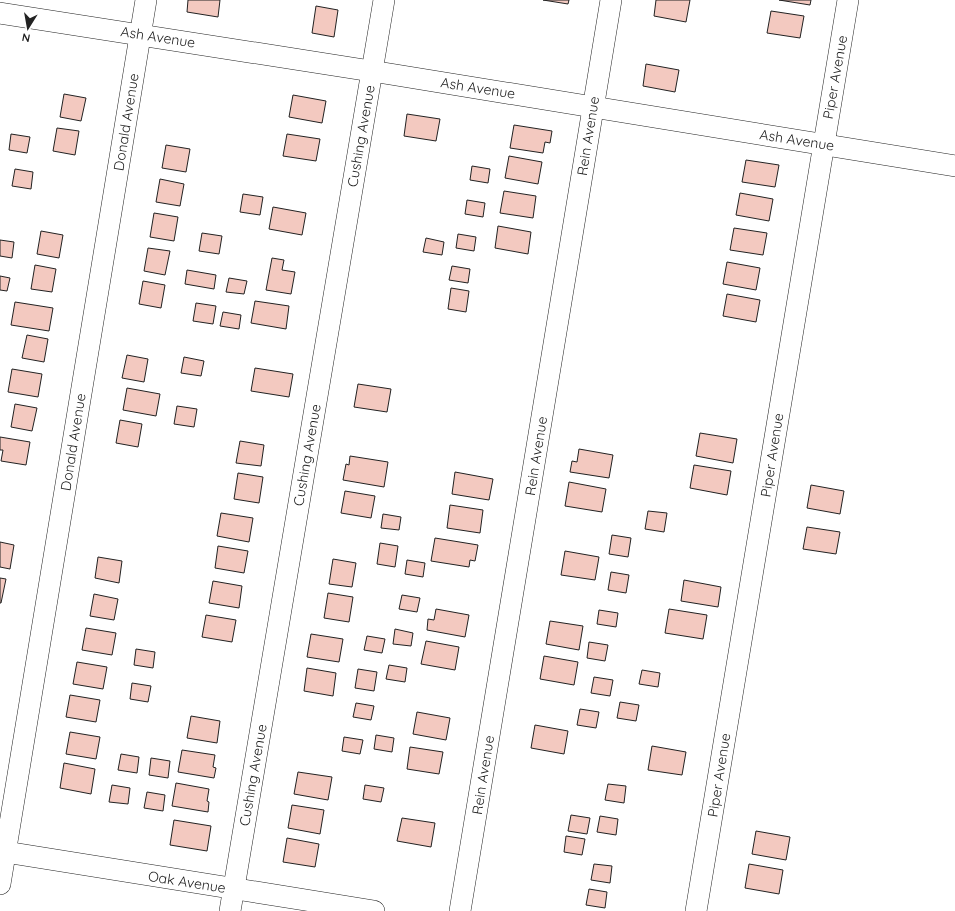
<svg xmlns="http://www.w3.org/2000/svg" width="955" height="911" font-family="Quicksand,sans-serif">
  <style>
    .building { fill: #f3c9c0; stroke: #222 }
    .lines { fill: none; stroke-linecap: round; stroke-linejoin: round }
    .minor-casing { stroke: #222; stroke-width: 22 }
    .minor { stroke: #fff; stroke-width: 21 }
    .labels { text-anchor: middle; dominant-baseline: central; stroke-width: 3; stroke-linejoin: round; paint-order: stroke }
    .street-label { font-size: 14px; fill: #222; stroke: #fff }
  </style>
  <rect width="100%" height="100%" fill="#fff"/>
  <g class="building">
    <path d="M 188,0 L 220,0 L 218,17 L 187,12 Z"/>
    <path d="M 543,0 L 569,0 L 568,4 Z"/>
    <path d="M 656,0 L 690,0 L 686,22 L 654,16 Z"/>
    <path d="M 779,0 L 811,0 L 810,5 Z"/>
    <path d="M 316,6 L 338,10 L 334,37 L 312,33 Z"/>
    <path d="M 771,11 L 804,16 L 800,38 L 767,33 Z"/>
    <path d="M 646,64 L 679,70 L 675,92 L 643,86 Z"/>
    <path d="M 64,94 L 86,98 L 81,121 L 60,117 Z"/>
    <path d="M 293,95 L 326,101 L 322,123 L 289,117 Z"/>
    <path d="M 407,114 L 440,119 L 436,141 L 404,136 Z"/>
    <path d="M 514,125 L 552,131 L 550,143 L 545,142 L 543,153 L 510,148 Z"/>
    <path d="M 57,128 L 79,131 L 75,155 L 53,151 Z"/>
    <path d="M 11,134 L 30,137 L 27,153 L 9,150 Z"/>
    <path d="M 287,134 L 320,139 L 316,161 L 283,156 Z"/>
    <path d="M 166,145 L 190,149 L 186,172 L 162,168 Z"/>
    <path d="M 509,156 L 542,162 L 538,184 L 505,178 Z"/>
    <path d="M 746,160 L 779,165 L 775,187 L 742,182 Z"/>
    <path d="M 472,166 L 490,169 L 488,183 L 470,180 Z"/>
    <path d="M 15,169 L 33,172 L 31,189 L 12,186 Z"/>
    <path d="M 160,179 L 184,184 L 180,206 L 156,202 Z"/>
    <path d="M 504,191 L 536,196 L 533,218 L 500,213 Z"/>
    <path d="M 740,193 L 773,199 L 769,221 L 736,215 Z"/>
    <path d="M 243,194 L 263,197 L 260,215 L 240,212 Z"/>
    <path d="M 467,200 L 485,203 L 483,217 L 465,214 Z"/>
    <path d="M 273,207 L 306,213 L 302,235 L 269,229 Z"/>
    <path d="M 154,213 L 178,217 L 174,241 L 150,237 Z"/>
    <path d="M 498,226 L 531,232 L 528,254 L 495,248 Z"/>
    <path d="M 734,228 L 767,233 L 763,255 L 730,250 Z"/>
    <path d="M 41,231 L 63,235 L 59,258 L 37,254 Z"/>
    <path d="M 202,233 L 222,236 L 219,254 L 199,251 Z"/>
    <path d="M 458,234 L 476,237 L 474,251 L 456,248 Z"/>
    <path d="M 426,238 L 444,242 L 442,255 L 423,252 Z"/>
    <path d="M 0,240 L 14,242 L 12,258 L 0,256 Z"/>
    <path d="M 148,248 L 170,251 L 165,275 L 144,271 Z"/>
    <path d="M 272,258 L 284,260 L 282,270 L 295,272 L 291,294 L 266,290 Z"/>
    <path d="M 727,262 L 760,268 L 756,290 L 723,284 Z"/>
    <path d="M 35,265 L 56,269 L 52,292 L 31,289 Z"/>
    <path d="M 452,266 L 470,269 L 468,283 L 449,280 Z"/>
    <path d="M 187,270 L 216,275 L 214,289 L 185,284 Z"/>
    <path d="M 0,276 L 10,278 L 7,291 L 0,290 Z"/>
    <path d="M 229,278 L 247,281 L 244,294 L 226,292 Z"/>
    <path d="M 143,281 L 165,285 L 161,308 L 139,304 Z"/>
    <path d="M 451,288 L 469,291 L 466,312 L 448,309 Z"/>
    <path d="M 727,294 L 760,300 L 756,322 L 723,316 Z"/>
    <path d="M 255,301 L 289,306 L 286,329 L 251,323 Z"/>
    <path d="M 15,302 L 53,308 L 49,331 L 11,325 Z"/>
    <path d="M 196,303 L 216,306 L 213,324 L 193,321 Z"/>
    <path d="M 223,312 L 241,315 L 239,329 L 220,326 Z"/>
    <path d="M 27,335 L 48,339 L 44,362 L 22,358 Z"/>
    <path d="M 127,355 L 148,359 L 144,382 L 122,378 Z"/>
    <path d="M 184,357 L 204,361 L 201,376 L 181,373 Z"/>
    <path d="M 255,368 L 293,374 L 289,397 L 251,391 Z"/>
    <path d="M 12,369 L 42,374 L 38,397 L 8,392 Z"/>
    <path d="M 358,384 L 391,389 L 387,412 L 354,407 Z"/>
    <path d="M 127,388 L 160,394 L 156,416 L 123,410 Z"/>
    <path d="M 15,404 L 37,408 L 32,431 L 11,427 Z"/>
    <path d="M 177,406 L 197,409 L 194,427 L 174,424 Z"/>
    <path d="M 120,420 L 142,424 L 138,447 L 116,443 Z"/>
    <path d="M 700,433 L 737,439 L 733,463 L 696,456 Z"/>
    <path d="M 0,437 L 30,442 L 26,465 L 1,461 L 3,450 L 0,450 Z"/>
    <path d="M 240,441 L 264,445 L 261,466 L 236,463 Z"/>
    <path d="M 579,449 L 613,455 L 609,478 L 570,472 L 572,461 L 577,462 Z"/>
    <path d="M 350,456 L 388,462 L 384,487 L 343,480 L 346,464 L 349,465 Z"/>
    <path d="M 694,465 L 731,471 L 727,495 L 690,488 Z"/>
    <path d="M 455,472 L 493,479 L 489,500 L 452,494 Z"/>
    <path d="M 238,473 L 263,477 L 259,503 L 234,499 Z"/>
    <path d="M 569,482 L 606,489 L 602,512 L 565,506 Z"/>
    <path d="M 811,485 L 844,491 L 840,514 L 807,508 Z"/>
    <path d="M 345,491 L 375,496 L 371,518 L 341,513 Z"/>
    <path d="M 450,505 L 483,510 L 480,533 L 447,528 Z"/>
    <path d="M 648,511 L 667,513 L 664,532 L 645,529 Z"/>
    <path d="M 221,513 L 253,518 L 249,542 L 217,536 Z"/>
    <path d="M 383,514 L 401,517 L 399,530 L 381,528 Z"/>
    <path d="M 807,527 L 840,532 L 836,554 L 803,549 Z"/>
    <path d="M 612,535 L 631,538 L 628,557 L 609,554 Z"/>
    <path d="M 435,538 L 478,545 L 475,561 L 470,560 L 469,567 L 431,561 Z"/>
    <path d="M 0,542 L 14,545 L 10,569 L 0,567 Z"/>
    <path d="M 380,543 L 398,546 L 395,567 L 377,564 Z"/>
    <path d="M 218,546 L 248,551 L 244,573 L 215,568 Z"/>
    <path d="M 565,551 L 599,557 L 595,580 L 561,575 Z"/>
    <path d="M 98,557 L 122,561 L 119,583 L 95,578 Z"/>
    <path d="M 333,559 L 356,563 L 352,587 L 329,584 Z"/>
    <path d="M 407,560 L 425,563 L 423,577 L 405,574 Z"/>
    <path d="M 611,572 L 629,575 L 626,593 L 608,590 Z"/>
    <path d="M 0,578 L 6,579 L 1,603 L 0,603 Z"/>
    <path d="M 684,580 L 721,587 L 718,607 L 681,601 Z"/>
    <path d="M 213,581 L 242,586 L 239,608 L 209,603 Z"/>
    <path d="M 328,593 L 353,597 L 349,622 L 324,618 Z"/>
    <path d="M 94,594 L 118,599 L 114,620 L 90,616 Z"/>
    <path d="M 402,595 L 420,598 L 417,612 L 399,609 Z"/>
    <path d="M 436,609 L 469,615 L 465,637 L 427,630 L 428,619 L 434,620 Z"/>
    <path d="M 669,609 L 707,615 L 703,639 L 665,633 Z"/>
    <path d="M 599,610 L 618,613 L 616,627 L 597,624 Z"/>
    <path d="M 206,615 L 236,620 L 232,642 L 202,637 Z"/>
    <path d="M 550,621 L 583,626 L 579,650 L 546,644 Z"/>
    <path d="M 86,628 L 116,633 L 112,655 L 82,650 Z"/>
    <path d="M 395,629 L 413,633 L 411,646 L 393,644 Z"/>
    <path d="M 311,634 L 343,639 L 339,662 L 307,657 Z"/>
    <path d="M 367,636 L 385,639 L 382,653 L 364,650 Z"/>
    <path d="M 426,641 L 459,647 L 455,670 L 421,664 Z"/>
    <path d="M 589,642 L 608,645 L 605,661 L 587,658 Z"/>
    <path d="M 136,649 L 155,652 L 153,668 L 134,665 Z"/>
    <path d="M 544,656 L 578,662 L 574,685 L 540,679 Z"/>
    <path d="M 77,662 L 107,667 L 103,689 L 73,684 Z"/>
    <path d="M 389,665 L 407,668 L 405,682 L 386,679 Z"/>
    <path d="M 307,668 L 336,673 L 333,696 L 304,691 Z"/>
    <path d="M 358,669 L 377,672 L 374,691 L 355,688 Z"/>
    <path d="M 642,670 L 660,673 L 658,687 L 639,684 Z"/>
    <path d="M 594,677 L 613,680 L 610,696 L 591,693 Z"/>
    <path d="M 132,683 L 151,686 L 148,702 L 130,699 Z"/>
    <path d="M 70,695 L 100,700 L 96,722 L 66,717 Z"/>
    <path d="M 620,702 L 639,705 L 636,721 L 617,718 Z"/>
    <path d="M 356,703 L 374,706 L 371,720 L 353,717 Z"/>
    <path d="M 580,709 L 599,712 L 596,728 L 577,725 Z"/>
    <path d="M 417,712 L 450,718 L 446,740 L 413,734 Z"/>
    <path d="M 191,716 L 220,721 L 217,743 L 187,738 Z"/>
    <path d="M 535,725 L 568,731 L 564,754 L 531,748 Z"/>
    <path d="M 70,732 L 100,737 L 96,759 L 66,754 Z"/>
    <path d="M 376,735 L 394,738 L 392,752 L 374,749 Z"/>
    <path d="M 344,737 L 363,740 L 360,754 L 342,751 Z"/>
    <path d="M 652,746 L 686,752 L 682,775 L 648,770 Z"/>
    <path d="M 410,747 L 443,752 L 439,774 L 407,769 Z"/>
    <path d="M 182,750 L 215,755 L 213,767 L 216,768 L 214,778 L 178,772 Z"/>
    <path d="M 121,754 L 139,757 L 137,773 L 118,770 Z"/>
    <path d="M 151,758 L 170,761 L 168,778 L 149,775 Z"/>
    <path d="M 64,763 L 95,769 L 91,794 L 60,788 Z"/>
    <path d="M 298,772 L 332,777 L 328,800 L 294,794 Z"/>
    <path d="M 176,783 L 209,789 L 207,801 L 209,802 L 208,812 L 172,806 Z"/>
    <path d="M 608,784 L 626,786 L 624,803 L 605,800 Z"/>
    <path d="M 112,785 L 130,788 L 128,804 L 109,802 Z"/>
    <path d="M 365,785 L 384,788 L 381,802 L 363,799 Z"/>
    <path d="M 147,792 L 165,795 L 163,811 L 144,808 Z"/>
    <path d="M 292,805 L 324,810 L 320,834 L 288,828 Z"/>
    <path d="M 571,815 L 590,818 L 587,834 L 568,831 Z"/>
    <path d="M 600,816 L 618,819 L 616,835 L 597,832 Z"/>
    <path d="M 402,818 L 435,823 L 431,847 L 397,841 Z"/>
    <path d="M 174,820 L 211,826 L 207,851 L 170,845 Z"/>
    <path d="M 756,831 L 790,837 L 786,860 L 752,854 Z"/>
    <path d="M 566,836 L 585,839 L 582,855 L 564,852 Z"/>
    <path d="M 287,838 L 319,844 L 315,867 L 283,862 Z"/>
    <path d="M 594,864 L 612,866 L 610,883 L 591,880 Z"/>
    <path d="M 749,864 L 783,870 L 779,894 L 745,888 Z"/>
    <path d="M 589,889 L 607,892 L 605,908 L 586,905 Z"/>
  </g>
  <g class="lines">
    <defs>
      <g id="minor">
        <path d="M 0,13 L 390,74 L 955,166"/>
        <path d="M 0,851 L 374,911"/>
        <path d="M 0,884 L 146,0"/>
        <path d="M 230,911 L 384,0"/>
        <path d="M 460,911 L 611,0"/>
        <path d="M 696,911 L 848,0"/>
      </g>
    </defs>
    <use href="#minor" class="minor-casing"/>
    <use href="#minor" class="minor"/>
  </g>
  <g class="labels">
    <g class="street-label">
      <text transform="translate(158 37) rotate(9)">Ash Avenue</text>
      <text transform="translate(835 77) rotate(-80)">Piper Avenue</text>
      <text transform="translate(478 88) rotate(9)">Ash Avenue</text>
      <text transform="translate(126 122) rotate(-81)">Donald Avenue</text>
      <text transform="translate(361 136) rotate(-80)">Cushing Avenue</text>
      <text transform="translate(588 136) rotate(-81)">Rein Avenue</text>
      <text transform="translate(797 140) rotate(9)">Ash Avenue</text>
      <text transform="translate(73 442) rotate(-81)">Donald Avenue</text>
      <text transform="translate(307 455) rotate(-80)">Cushing Avenue</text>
      <text transform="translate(772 455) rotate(-81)">Piper Avenue</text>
      <text transform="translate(536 456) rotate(-81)">Rein Avenue</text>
      <text transform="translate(253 775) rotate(-80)">Cushing Avenue</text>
      <text transform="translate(483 775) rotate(-81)">Rein Avenue</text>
      <text transform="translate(719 775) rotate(-81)">Piper Avenue</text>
      <text transform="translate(187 882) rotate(9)">Oak Avenue</text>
    </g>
  </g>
  <g transform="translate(28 28) rotate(191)" stroke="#ffffff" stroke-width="3" paint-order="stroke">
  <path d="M0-3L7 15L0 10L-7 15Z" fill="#222222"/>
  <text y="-6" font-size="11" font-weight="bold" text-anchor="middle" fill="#222222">N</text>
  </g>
</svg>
